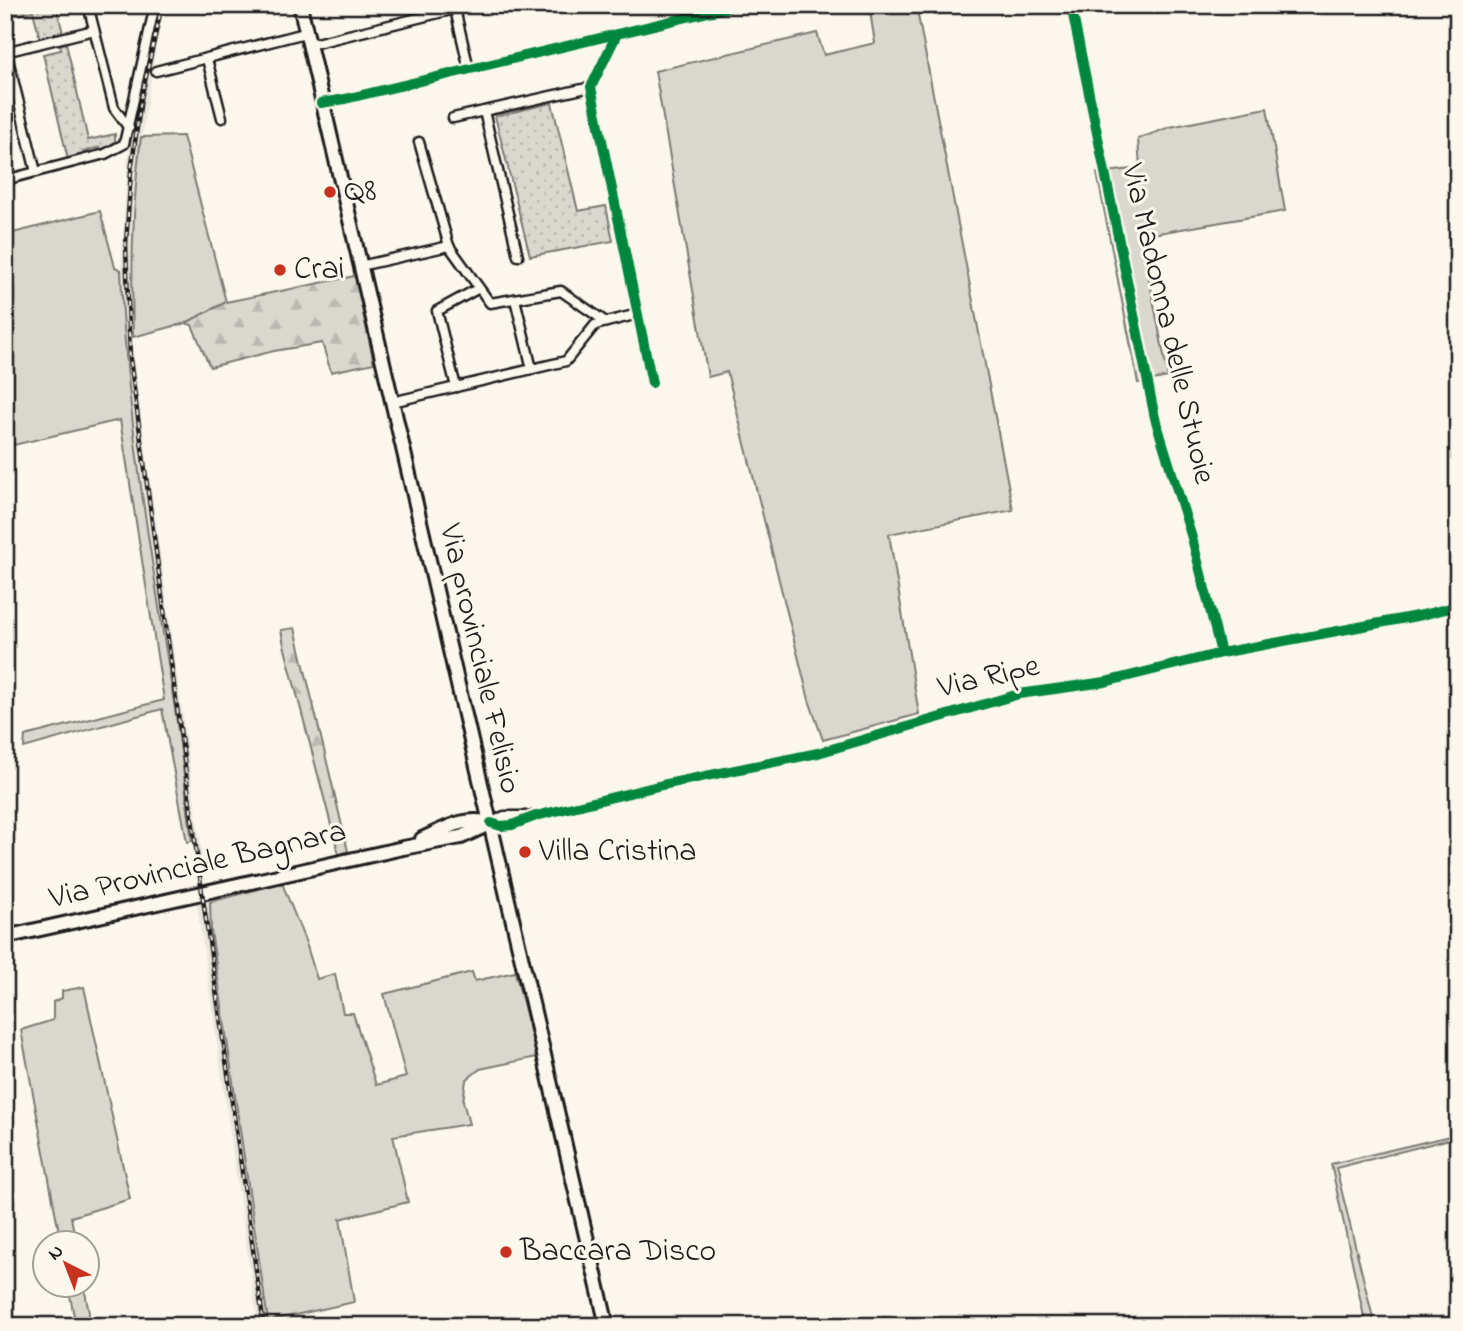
<svg xmlns="http://www.w3.org/2000/svg" width="1463" height="1331" font-family="'Indie Flower',sans-serif">
  <style>
    .built { fill: #eae6dc }
    .grass { fill: #dad7ce; stroke: #7b7a75; stroke-width: 2 }
    .forest { fill: url(#forest-firs); stroke: #7b7a75; stroke-width: 2 }
    .park { fill: url(#park-dots); stroke: #7b7a75; stroke-width: 2 }
    .lines { fill: none; stroke-linecap: round; stroke-linejoin: round }
    .street-casing { stroke: #1c1c1c; stroke-width: 13 }
    .secondary-casing { stroke: #1c1c1c; stroke-width: 18 }
    .street { stroke: #fbf7ec; stroke-width: 8 }
    .secondary { stroke: #fbf7ec; stroke-width: 12 }
    .rail-casing { stroke: #1c1c1c; stroke-width: 4.5 }
    .rail { stroke: #fbf7ec; stroke-width: 2; stroke-dasharray: 5; stroke-linecap: butt }
    .cycleway-casing { stroke: #fbf7ec; stroke-width: 15 }
    .cycleway { stroke: #00873e; stroke-width: 10 }
    .poi-dot { fill: #c8321e; stroke: #fbf7ec; stroke-width: 2.5 }
    .labels { text-anchor: middle; dominant-baseline: central; stroke-width: 6; stroke-linejoin: round; paint-order: stroke }
    .poi-label { font-size: 32px; fill: #1c1c1c; stroke: #fbf7ec; text-anchor: start }
    .street-label { font-size: 32px; fill: #1c1c1c; stroke: #fbf7ec }
  </style>
  <defs>
    <pattern id="forest-firs" width="22" height="20" patternUnits="userSpaceOnUse" patternTransform="scale(1.75)"><rect width="22" height="20" fill="#dad7ce"/><path d="M5 1l3.5 6h-7zM16 11l3.5 6h-7z" fill="#bab8b0"/></pattern>
    <pattern id="park-dots" width="8" height="8" patternUnits="userSpaceOnUse" patternTransform="scale(1.75)"><rect width="8" height="8" fill="#dad7ce"/><path d="M2 2h.1M6 6h.1" fill="none" stroke="#bab8b0" stroke-width="1.8" stroke-linecap="round"/></pattern>
  </defs>
  <rect width="100%" height="100%" fill="#fbf7ec"/>
  <filter id="ink" filterUnits="userSpaceOnUse"><feTurbulence type="fractalNoise" baseFrequency=".0143" numOctaves="2"/><feDisplacementMap in="SourceGraphic" scale="14" xChannelSelector="R" yChannelSelector="G"/><feConvolveMatrix kernelMatrix="1 2 1 2 8 2 1 2 1" color-interpolation-filters="sRGB"/></filter>
  <g filter="url(#ink)">
    <g class="built">
      <path d="M 156,5 L 165,5 L 157,40 L 133,194 L 131,274 L 134,365 L 201,847 L 204,886 L 199,887 L 132,427 L 123,336 L 121,270 L 127,165 L 136,103 Z"/>
      <path d="M 207,895 L 210,902 L 211,931 L 269,1326 L 258,1326 L 196,899 Z"/>
    </g>
    <g class="grass">
      <path d="M 869,5 L 916,5 L 1013,510 L 889,534 L 919,714 L 823,740 L 809,700 L 727,372 L 708,377 L 655,71 L 817,33 L 824,55 L 875,43 Z"/>
      <path d="M 1267,108 L 1285,211 L 1141,236 L 1168,377 L 1138,383 L 1097,173 L 1140,168 L 1138,139 L 1170,127 Z"/>
      <path d="M 183,136 L 226,302 L 186,323 L 133,337 C 131,268 132,205 141,137 Z"/>
      <path d="M 100,211 L 115,267 L 121,270 C 126,427 156,580 179,736 C 184,771 187,806 192,841 L 187,842 L 162,709 L 24,748 L 25,736 L 164,700 L 120,420 L 5,447 L 5,318 L 13,315 L 5,235 Z"/>
      <path d="M 282,883 L 306,943 L 317,979 L 335,974 L 343,1013 L 353,1013 L 376,1085 L 406,1077 L 384,994 L 472,972 L 475,981 L 515,972 L 537,1057 L 480,1069 L 466,1080 L 463,1101 L 469,1124 L 393,1136 L 408,1202 L 340,1219 L 354,1302 L 268,1321 L 211,931 L 210,902 Z"/>
      <path d="M 84,987 L 130,1199 L 71,1217 L 76,1243 L 61,1243 L 21,1030 L 53,1020 L 53,1002 L 62,998 L 62,991 Z"/>
      <path d="M 1458,1134 L 1458,1137 L 1336,1168 L 1375,1326 L 1366,1326 L 1331,1164 Z"/>
      <path d="M 68,1286 L 84,1286 L 89,1313 L 89,1326 L 76,1326 Z"/>
    </g>
    <g class="forest">
      <path d="M 355,276 L 374,363 L 331,372 L 322,343 L 274,351 L 210,367 L 192,325 L 186,323 L 226,302 Z"/>
      <path d="M 295,628 L 348,851 L 339,855 L 284,645 L 281,630 Z"/>
    </g>
    <g class="park">
      <path d="M 5,5 L 56,5 L 63,33 L 40,39 L 33,11 L 5,18 Z"/>
      <path d="M 66,43 L 88,140 L 115,134 L 115,141 L 108,149 L 102,150 L 100,147 L 83,152 L 83,156 L 68,160 L 43,54 L 61,50 L 60,45 Z"/>
      <path d="M 552,103 L 578,211 L 606,206 L 613,241 L 530,256 L 495,116 Z"/>
    </g>
    <g class="lines">
      <defs>
        <g id="street">
          <path d="M 88,5 L 114,108 L 129,128"/>
          <path d="M 454,5 L 469,69"/>
          <path d="M 1071,5 L 1155,418 L 1192,538 L 1221,653"/>
          <path d="M 617,34 L 591,87 L 652,383"/>
          <path d="M 308,45 L 455,9"/>
          <path d="M 6,51 L 36,172"/>
          <path d="M 5,52 L 94,30"/>
          <path d="M 207,59 L 222,118"/>
          <path d="M 156,71 L 305,33"/>
          <path d="M 321,103 L 345,99 L 738,5"/>
          <path d="M 484,111 L 518,256"/>
          <path d="M 453,118 L 591,87"/>
          <path d="M 419,142 L 449,246 L 490,303 L 561,291 L 606,322"/>
          <path d="M 5,180 L 105,154 L 124,144 L 155,5"/>
          <path d="M 360,266 L 449,246"/>
          <path d="M 515,299 L 532,369"/>
          <path d="M 456,387 L 437,311 L 479,288"/>
          <path d="M 392,402 L 566,361 L 595,325 L 638,314"/>
          <path d="M 491,823 L 501,826 L 512,825 L 536,816 L 662,785 L 818,753 L 1019,694 L 1105,682 L 1221,653 L 1422,615 L 1458,606"/>
          <path d="M 491,823 L 504,816 L 531,816"/>
        </g>
        <g id="secondary">
          <path d="M 300,5 L 607,1326"/>
          <path d="M 422,839 C 447,828 464,816 491,823"/>
          <path d="M 5,937 L 403,848 L 461,837 L 491,823"/>
        </g>
      </defs>
      <use href="#street" class="street-casing"/>
      <use href="#secondary" class="secondary-casing"/>
      <use href="#street" class="street"/>
      <use href="#secondary" class="secondary"/>
      <defs>
        <path id="rail" d="M 162,5 L 141,99 L 131,171 L 126,244 L 130,359 L 202,892 L 264,1326"/>
      </defs>
      <use href="#rail" class="rail-casing"/>
      <use href="#rail" class="rail"/>
      <defs>
        <g id="cycleway">
          <path d="M 1071,5 L 1155,418 L 1192,538 L 1221,653"/>
          <path d="M 617,34 L 591,87 L 652,383"/>
          <path d="M 321,103 L 345,99 L 738,5"/>
          <path d="M 491,823 L 501,826 L 512,825 L 536,816 L 662,785 L 818,753 L 1019,694 L 1105,682 L 1221,653 L 1422,615 L 1458,606"/>
        </g>
      </defs>
      <use href="#cycleway" class="cycleway-casing"/>
      <use href="#cycleway" class="cycleway"/>
    </g>
  </g>
  <g class="poi-dot">
    <circle cx="330" cy="192" r="7"/>
    <circle cx="280" cy="270" r="7"/>
    <circle cx="525" cy="852" r="7"/>
    <circle cx="506" cy="1252" r="7"/>
  </g>
  <g class="labels">
    <g class="poi-label">
      <text x="344" y="192">Q8</text>
      <text x="294" y="270">Crai</text>
      <text x="539" y="852">Villa Cristina</text>
      <text x="520" y="1252">Baccara Disco</text>
    </g>
    <g class="street-label">
      <text transform="translate(1167 324) rotate(77)">Via Madonna delle Stuoie</text>
      <text transform="translate(479 659) rotate(77)">Via provinciale Felisio</text>
      <text transform="translate(989 678) rotate(-13)">Via Ripe</text>
      <text transform="translate(198 866) rotate(-13)">Via Provinciale Bagnara</text>
    </g>
  </g>
  <rect width="1463" height="1331" fill="none" stroke="#fbf7ec" stroke-width="28"/>
  <rect x="14" y="14" width="1435" height="1303" fill="none" stroke="#1c1c1c" stroke-width="2.5" filter="url(#ink)"/>
  <g transform="translate(66 1264) rotate(318)"><circle r="33" fill="#fbf7ec" stroke="#a29f99" stroke-width="2"/>
  <path d="M0-5L12 26L0 18L-12 26Z" fill="#c8321e"/>
  <text y="-10" font-size="19" font-weight="bold" text-anchor="middle" fill="#1c1c1c">N</text>
  </g>
</svg>
